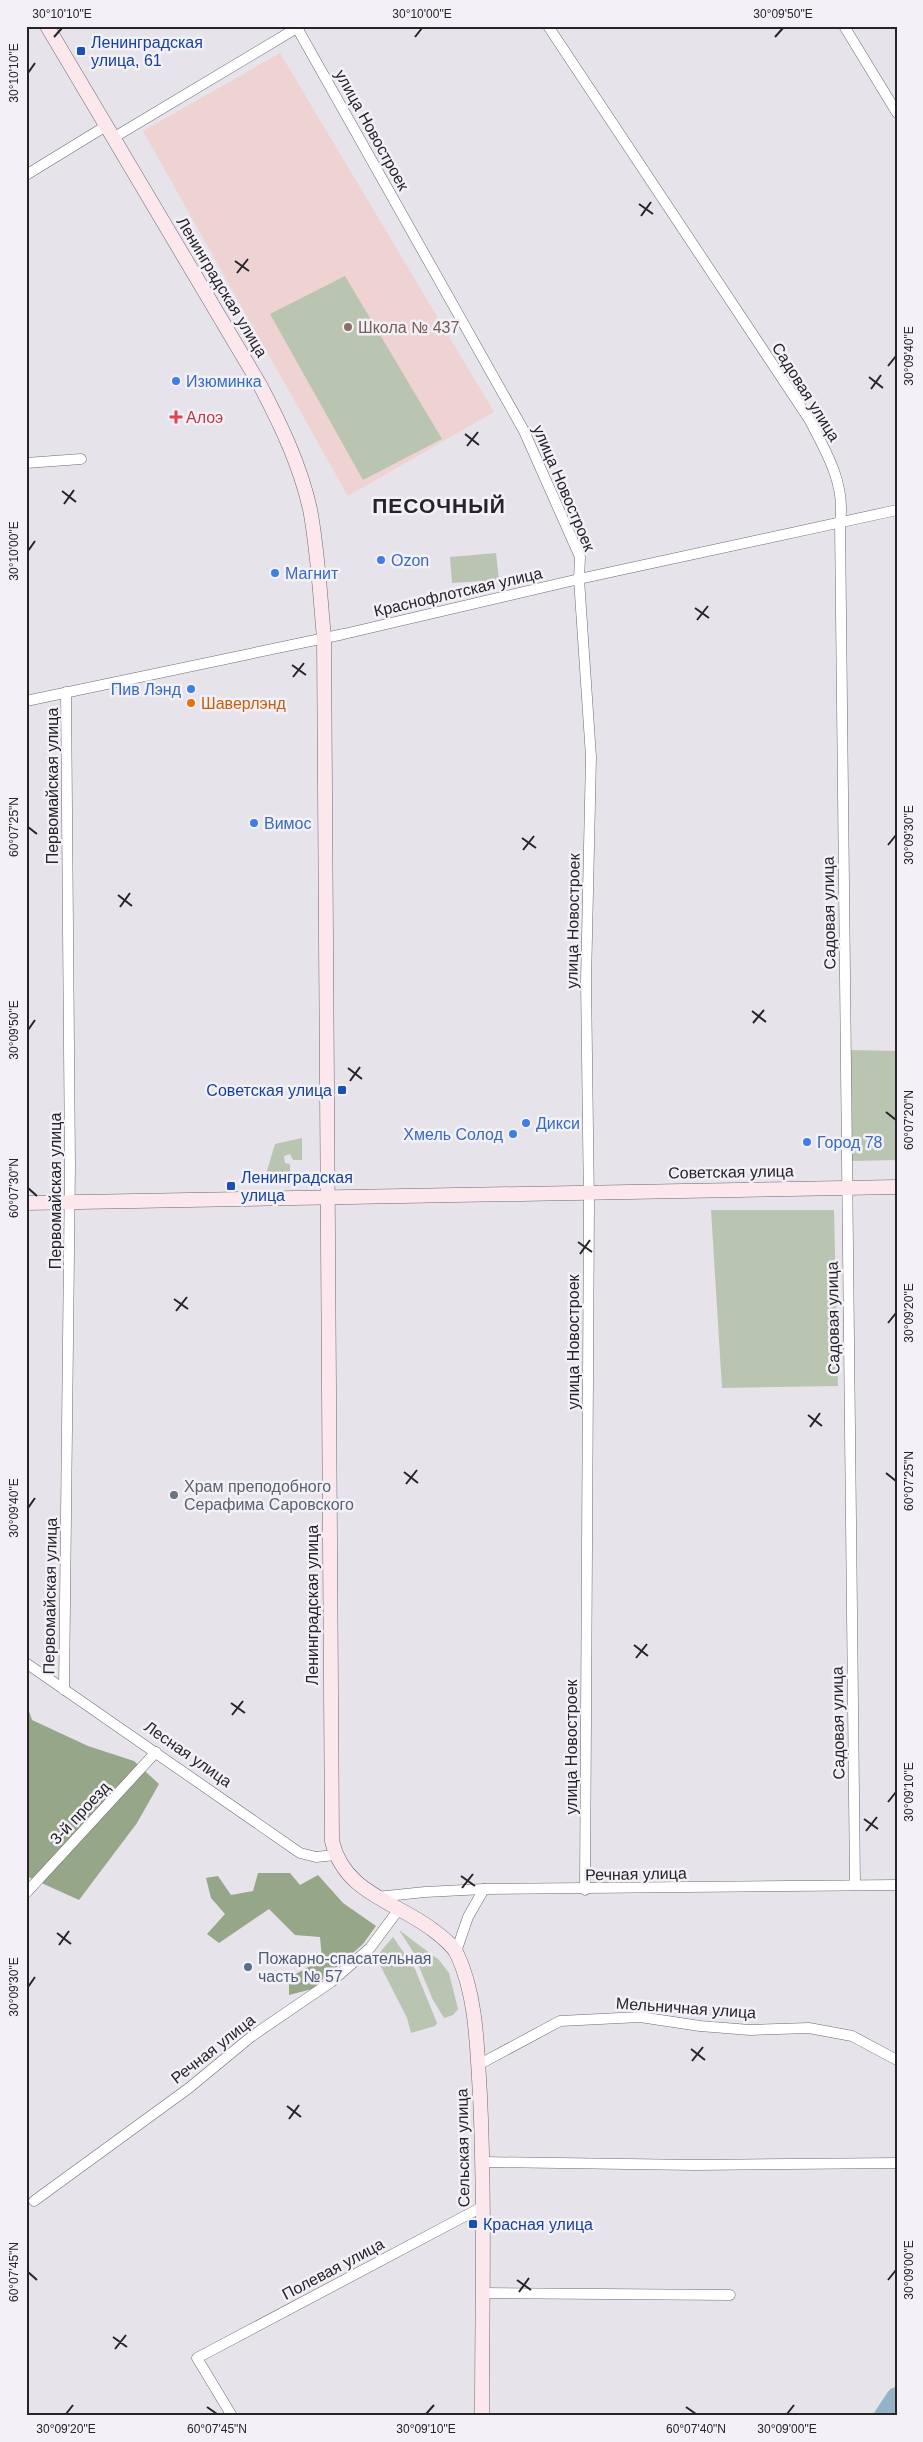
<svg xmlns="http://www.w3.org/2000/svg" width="923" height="2442" font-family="Arial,sans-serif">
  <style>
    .education { fill: #eed3d2 }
    .green { fill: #bac5b1 }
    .forest { fill: #96a688 }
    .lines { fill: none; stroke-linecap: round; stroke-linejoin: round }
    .river { stroke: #95b3c8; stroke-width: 22 }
    .minor-casing { stroke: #6d6a71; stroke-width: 11 }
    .secondary-casing { stroke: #6d6a71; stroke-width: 15 }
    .minor { stroke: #fff; stroke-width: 10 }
    .secondary { stroke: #fce7ed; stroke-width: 14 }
    .ticks { fill: none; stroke: #262427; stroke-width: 2 }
    .transit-dot { fill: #1a4fb4; stroke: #f3f0f8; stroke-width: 2 }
    .education-dot { fill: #8d6e63; stroke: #f3f0f8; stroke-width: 2 }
    .shop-dot { fill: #3f7fe0; stroke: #f3f0f8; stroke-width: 2 }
    .health-dot { fill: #e0444e; stroke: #f3f0f8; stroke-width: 2 }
    .food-dot { fill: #e8710a; stroke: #f3f0f8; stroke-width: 2 }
    .worship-dot { fill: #6b7280; stroke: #f3f0f8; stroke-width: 2 }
    .service-dot { fill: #5c6f8a; stroke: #f3f0f8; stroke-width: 2 }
    .labels { text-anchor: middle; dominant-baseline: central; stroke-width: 5; stroke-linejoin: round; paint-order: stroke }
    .transit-label { font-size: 16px; fill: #164399; stroke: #f3f0f8; text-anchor: start }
    .street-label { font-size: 16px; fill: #262427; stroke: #f3f0f8 }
    .education-label { font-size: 16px; fill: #785e54; stroke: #f3f0f8; text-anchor: start }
    .shop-label { font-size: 16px; fill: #366cbe; stroke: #f3f0f8; text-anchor: start }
    .health-label { font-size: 16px; fill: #be3a42; stroke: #f3f0f8; text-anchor: start }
    .food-label { font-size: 16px; fill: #c56008; stroke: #f3f0f8; text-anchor: start }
    .worship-label { font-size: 16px; fill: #5b616d; stroke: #f3f0f8; text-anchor: start }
    .service-label { font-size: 16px; fill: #4e5e75; stroke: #f3f0f8; text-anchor: start }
    .district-label { font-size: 21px; font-weight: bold; letter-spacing: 1px; fill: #262427; stroke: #f3f0f8 }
    .neatline { fill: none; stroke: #262427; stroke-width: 2 }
    .ticks-label { font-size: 12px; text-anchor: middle; fill: #262427 }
  </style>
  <rect width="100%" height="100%" fill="#e6e3eb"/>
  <path class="education" d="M 280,53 L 494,412 L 348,496 L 143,131 Z"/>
  <g class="green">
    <path d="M 345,276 L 442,439 L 363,480 L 270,314 Z"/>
    <path d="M 496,553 L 499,580 L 452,583 L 450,557 Z"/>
    <path d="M 851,1050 L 897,1051 L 897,1160 L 851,1161 Z"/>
    <path d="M 302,1138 L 302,1160 L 293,1160 L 290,1154 L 284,1156 L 285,1163 L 290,1164 L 290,1174 L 266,1174 L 275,1144 Z"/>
    <path d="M 711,1210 L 834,1210 L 838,1386 L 722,1388 Z"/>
    <path d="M 399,1930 L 439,1960 L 449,1973 L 458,2009 L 453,2015 L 444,2018 L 433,2000 L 412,1950 Z"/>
    <path d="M 393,1937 L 415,1969 L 437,2023 L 435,2026 L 411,2033 L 407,2018 L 376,1957 Z"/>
  </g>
  <g class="forest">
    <path d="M 26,1702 L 32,1720 L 88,1746 L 134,1761 L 159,1784 L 137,1823 L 79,1900 L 26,1876 Z"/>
    <path d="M 258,1873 L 290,1873 L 300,1885 L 318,1875 L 343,1903 L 376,1926 L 363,1944 L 312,1989 L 289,1995 L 289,1978 L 322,1959 L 320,1937 L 295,1935 L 269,1909 L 219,1943 L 207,1934 L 225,1914 L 211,1898 L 206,1878 L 218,1876 L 231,1895 L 253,1891 Z"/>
  </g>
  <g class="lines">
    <path class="river" d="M 885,2416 L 897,2398"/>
    <defs>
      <g id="minor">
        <path d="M 296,26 L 524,431 L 580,557 L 579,579 L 591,757 L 586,981 L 589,1205 L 585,1890"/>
        <path d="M 548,26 L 809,419 C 826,451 846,485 840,522 L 855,1885"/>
        <path d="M 844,26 L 897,113"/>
        <path d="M 113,138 L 300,26"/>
        <path d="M 26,175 L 106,126"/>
        <path d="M 26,463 L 81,459"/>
        <path d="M 26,701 L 344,634 L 579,579 L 897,510"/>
        <path d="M 26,1663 L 300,1853 L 316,1857 L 335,1855"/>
        <path d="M 64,1690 L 70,1166 L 66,692"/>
        <path d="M 26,1893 L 156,1752"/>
        <path d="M 377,1897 L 425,1892 L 484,1889 L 897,1885"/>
        <path d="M 456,1952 L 468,1917 L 484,1889"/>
        <path d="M 478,2065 L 560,2021 L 640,2017 L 700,2026 L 750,2030 L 809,2028 L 852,2036 L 897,2060"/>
        <path d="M 483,2162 L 695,2165 L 897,2163"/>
        <path d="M 34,2201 L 189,2088 L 252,2036 L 331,1982 L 370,1948 L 399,1909"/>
        <path d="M 482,2293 L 730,2295"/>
        <path d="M 232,2416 L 197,2358 L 482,2207"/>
      </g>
      <g id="secondary">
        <path d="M 47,26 L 260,385 C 281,425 300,465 310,509 C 318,552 320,595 324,638 L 332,1841 C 344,1893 395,1901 433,1930 C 441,1936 452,1944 457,1954 C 477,1996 477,2049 480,2095 C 485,2201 482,2309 482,2416"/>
        <path d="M 26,1203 L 897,1187"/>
      </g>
    </defs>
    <use href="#minor" class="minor-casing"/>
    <use href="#secondary" class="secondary-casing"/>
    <use href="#minor" class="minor"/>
    <use href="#secondary" class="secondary"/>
  </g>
  <path class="ticks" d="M 54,37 L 62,28M 415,37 L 422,28M 775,37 L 783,28M 28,73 L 35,63M 639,204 L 653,214M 641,216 L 651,202M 235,261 L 249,271M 237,273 L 248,259M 888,366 L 896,356M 869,377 L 883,388M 871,389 L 881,375M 465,434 L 479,445M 467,446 L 478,432M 62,491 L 76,502M 64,504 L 74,490M 28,551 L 35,541M 695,608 L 709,618M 697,620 L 708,606M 292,665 L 306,675M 293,677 L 304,663M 28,827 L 37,834M 522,838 L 536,848M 888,845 L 896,835M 523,850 L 534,836M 118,895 L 132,906M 120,907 L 130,893M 752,1011 L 766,1022M 753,1023 L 764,1010M 28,1030 L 35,1020M 348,1068 L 362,1079M 350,1081 L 360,1067M 886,1112 L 896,1120M 28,1188 L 37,1196M 578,1242 L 592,1252M 580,1254 L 590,1240M 174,1299 L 188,1309M 176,1311 L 187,1297M 888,1323 L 896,1313M 808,1415 L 822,1426M 810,1427 L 820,1413M 404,1472 L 418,1483M 886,1473 L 896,1481M 406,1484 L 417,1470M 28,1508 L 35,1498M 634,1645 L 648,1656M 636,1658 L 647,1644M 231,1703 L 245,1713M 232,1715 L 243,1701M 888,1802 L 896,1792M 864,1819 L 878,1829M 866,1831 L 877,1817M 461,1876 L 475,1886M 462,1888 L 473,1874M 57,1933 L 71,1944M 59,1945 L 69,1931M 28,1987 L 35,1977M 691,2049 L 705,2060M 692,2061 L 703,2047M 287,2106 L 301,2117M 289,2119 L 299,2105M 28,2272 L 37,2280M 517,2280 L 531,2290M 888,2280 L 896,2270M 519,2292 L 529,2278M 113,2337 L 127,2347M 115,2349 L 126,2335M 207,2407 L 217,2414M 686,2407 L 696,2414M 66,2414 L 73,2405M 426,2414 L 434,2405M 787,2414 L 794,2405"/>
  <g class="transit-dot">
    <rect x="76" y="46" width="10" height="10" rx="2.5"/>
    <rect x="337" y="1085" width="10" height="10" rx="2.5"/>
    <rect x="226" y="1181" width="10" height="10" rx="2.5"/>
    <rect x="468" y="2219" width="10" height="10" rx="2.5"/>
  </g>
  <circle class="education-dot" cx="348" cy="327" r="5"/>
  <g class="shop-dot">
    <circle cx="176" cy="381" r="5"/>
    <circle cx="381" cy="560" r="5"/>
    <circle cx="275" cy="573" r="5"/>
    <circle cx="191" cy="689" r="5"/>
    <circle cx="254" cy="823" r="5"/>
    <circle cx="526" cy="1123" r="5"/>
    <circle cx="513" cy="1134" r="5"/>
    <circle cx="807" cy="1142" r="5"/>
  </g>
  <path class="health-dot" d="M173.5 409.5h5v5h5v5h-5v5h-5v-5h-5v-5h5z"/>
  <circle class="food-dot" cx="191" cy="703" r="5"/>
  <circle class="worship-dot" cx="174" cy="1495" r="5"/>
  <circle class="service-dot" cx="248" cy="1967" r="5"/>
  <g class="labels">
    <g class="transit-label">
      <text x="91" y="42">Ленинградская<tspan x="91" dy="18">улица, 61</tspan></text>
      <text x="332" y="1090" text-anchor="end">Советская улица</text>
      <text x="241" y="1177">Ленинградская<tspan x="241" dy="18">улица</tspan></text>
      <text x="483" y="2224">Красная улица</text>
    </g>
    <g class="street-label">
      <text transform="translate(372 130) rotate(61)">улица Новостроек</text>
      <text transform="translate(222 287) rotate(59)">Ленинградская улица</text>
      <text transform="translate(806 392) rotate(58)">Садовая улица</text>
      <text transform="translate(564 488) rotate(67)">улица Новостроек</text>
      <text transform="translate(458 592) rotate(-13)">Краснофлотская улица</text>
      <text transform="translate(52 786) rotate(-90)">Первомайская улица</text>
      <text transform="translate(829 913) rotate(-91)">Садовая улица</text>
      <text transform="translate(573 921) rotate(-89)">улица Новостроек</text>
      <text transform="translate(731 1172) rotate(-1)">Советская улица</text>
      <text transform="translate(55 1191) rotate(-90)">Первомайская улица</text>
      <text transform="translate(833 1318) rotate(-91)">Садовая улица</text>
      <text transform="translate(573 1342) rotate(-90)">улица Новостроек</text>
      <text transform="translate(50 1596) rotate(-89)">Первомайская улица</text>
      <text transform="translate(312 1605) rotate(-90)">Ленинградская улица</text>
      <text transform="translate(838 1723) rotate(-91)">Садовая улица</text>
      <text transform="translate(571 1747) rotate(-90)">улица Новостроек</text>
      <text transform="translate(188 1754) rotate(35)">Лесная улица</text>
      <text transform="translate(80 1813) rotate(-47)">3-й проезд</text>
      <text transform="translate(636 1874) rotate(-1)">Речная улица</text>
      <text transform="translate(686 2008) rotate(4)">Мельничная улица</text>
      <text transform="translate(213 2049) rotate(-38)">Речная улица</text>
      <text transform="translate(463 2148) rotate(-91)">Сельская улица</text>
      <text transform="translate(333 2269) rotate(-28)">Полевая улица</text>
    </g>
    <g class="education-label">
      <text x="358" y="327">Школа № 437</text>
    </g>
    <g class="shop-label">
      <text x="186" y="381">Изюминка</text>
      <text x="391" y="560">Ozon</text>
      <text x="285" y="573">Магнит</text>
      <text x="181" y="689" text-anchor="end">Пив Лэнд</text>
      <text x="264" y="823">Вимос</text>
      <text x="536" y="1123">Дикси</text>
      <text x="503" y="1134" text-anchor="end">Хмель Солод</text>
      <text x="817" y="1142">Город 78</text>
    </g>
    <g class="health-label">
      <text x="186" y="417">Алоэ</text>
    </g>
    <g class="food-label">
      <text x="201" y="703">Шаверлэнд</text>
    </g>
    <g class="worship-label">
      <text x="184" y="1486">Храм преподобного<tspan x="184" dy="18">Серафима Саровского</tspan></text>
    </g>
    <g class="service-label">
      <text x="258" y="1958">Пожарно-спасательная<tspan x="258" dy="18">часть № 57</tspan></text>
    </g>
    <g class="district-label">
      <text x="439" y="505">ПЕСОЧНЫЙ</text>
    </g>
  </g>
  <rect width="923" height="2442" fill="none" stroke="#f3f0f8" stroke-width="55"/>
  <rect x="28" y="28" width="868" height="2386" class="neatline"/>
  <g class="ticks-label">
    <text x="62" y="18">30°10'10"E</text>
    <text x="422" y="18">30°10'00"E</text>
    <text x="783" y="18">30°09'50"E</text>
    <text transform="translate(14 73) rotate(-90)" y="4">30°10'10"E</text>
    <text transform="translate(909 356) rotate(-90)" y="4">30°09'40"E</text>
    <text transform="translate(14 551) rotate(-90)" y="4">30°10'00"E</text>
    <text transform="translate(14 827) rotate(-90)" y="4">60°07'25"N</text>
    <text transform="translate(909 835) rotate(-90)" y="4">30°09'30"E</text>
    <text transform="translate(14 1030) rotate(-90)" y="4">30°09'50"E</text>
    <text transform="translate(909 1120) rotate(-90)" y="4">60°07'20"N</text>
    <text transform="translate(14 1188) rotate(-90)" y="4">60°07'30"N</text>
    <text transform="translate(909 1313) rotate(-90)" y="4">30°09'20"E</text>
    <text transform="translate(909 1481) rotate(-90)" y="4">60°07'25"N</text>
    <text transform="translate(14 1508) rotate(-90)" y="4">30°09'40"E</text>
    <text transform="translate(909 1792) rotate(-90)" y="4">30°09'10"E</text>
    <text transform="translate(14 1987) rotate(-90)" y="4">30°09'30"E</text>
    <text transform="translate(909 2270) rotate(-90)" y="4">30°09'00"E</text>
    <text transform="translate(14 2272) rotate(-90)" y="4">60°07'45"N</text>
    <text x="66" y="2433">30°09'20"E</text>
    <text x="217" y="2433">60°07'45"N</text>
    <text x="426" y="2433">30°09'10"E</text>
    <text x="696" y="2433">60°07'40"N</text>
    <text x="787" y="2433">30°09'00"E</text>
  </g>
</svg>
